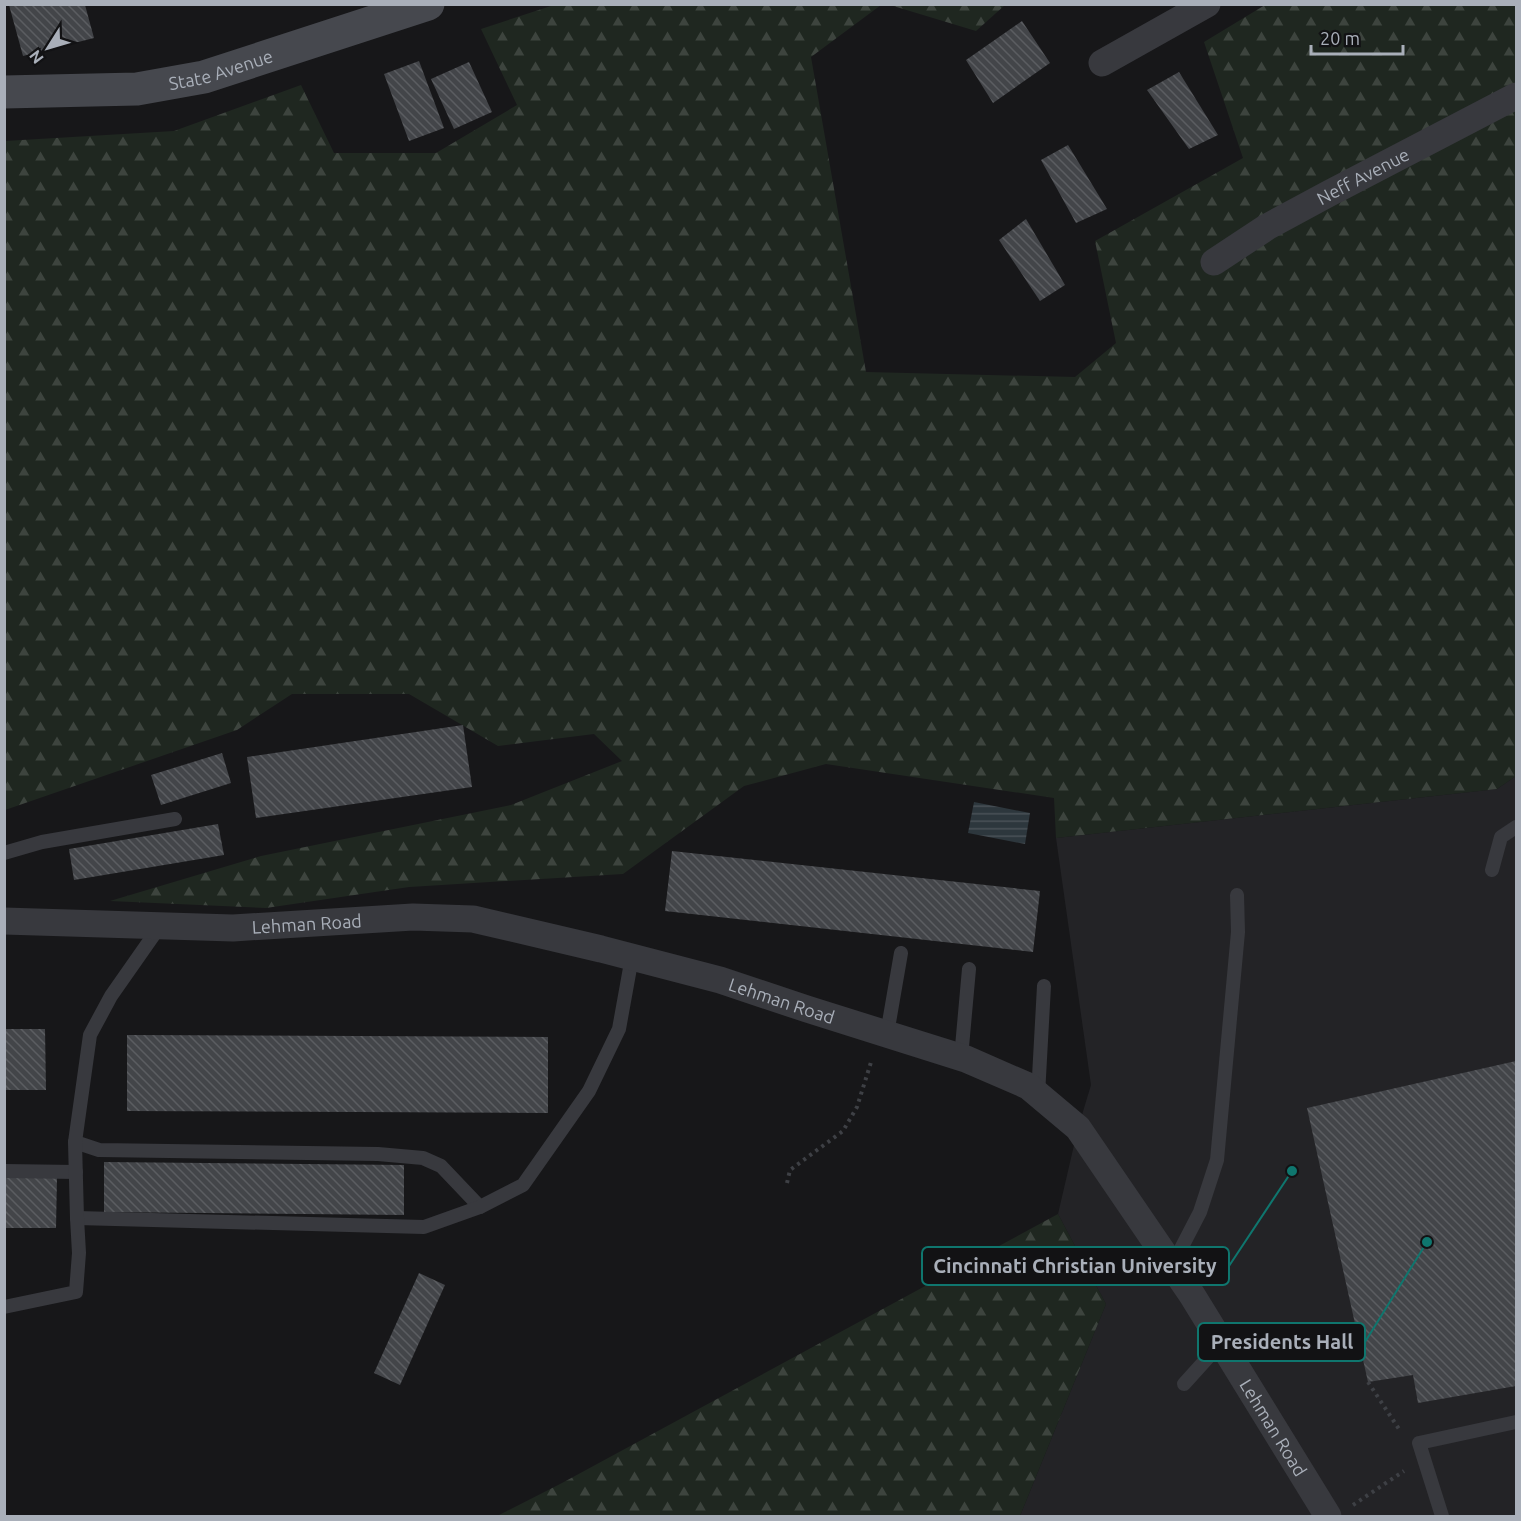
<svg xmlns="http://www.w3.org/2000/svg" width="1521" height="1521" font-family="Ubuntu,sans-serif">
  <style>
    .built { fill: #232326 }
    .forest { fill: url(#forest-firs) }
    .water { fill: url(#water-rules) }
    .building { fill: url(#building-back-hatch) }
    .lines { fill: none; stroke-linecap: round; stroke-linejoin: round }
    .path { stroke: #3e4045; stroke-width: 4; stroke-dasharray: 3 4.5; stroke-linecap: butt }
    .lane { stroke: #38393e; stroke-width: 14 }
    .street { stroke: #38393e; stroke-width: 27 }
    .secondary { stroke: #46484e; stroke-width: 33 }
    .labels { text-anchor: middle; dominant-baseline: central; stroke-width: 4.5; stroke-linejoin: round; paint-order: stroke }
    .street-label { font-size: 18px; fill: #a9afb9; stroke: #121214 }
    .leader { fill: none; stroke: #0f766e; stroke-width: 2 }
    .callout-dot { fill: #0f766e; stroke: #121214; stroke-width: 2 }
    .callout { fill: #121214; stroke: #0f766e; stroke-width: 2 }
    .callout-label { font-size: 20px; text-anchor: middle; font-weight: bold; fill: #a9afb9 }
  </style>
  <defs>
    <pattern id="forest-firs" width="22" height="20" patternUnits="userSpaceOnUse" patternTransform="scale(1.5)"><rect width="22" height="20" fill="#1f2720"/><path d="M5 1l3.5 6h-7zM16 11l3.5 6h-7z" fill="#3d443e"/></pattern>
    <pattern id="water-rules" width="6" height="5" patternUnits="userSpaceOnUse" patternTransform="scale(1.5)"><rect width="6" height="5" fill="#2d373d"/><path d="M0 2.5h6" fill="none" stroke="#495157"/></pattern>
    <pattern id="building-back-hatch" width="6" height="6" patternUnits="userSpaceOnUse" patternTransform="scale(1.5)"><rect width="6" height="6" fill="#434549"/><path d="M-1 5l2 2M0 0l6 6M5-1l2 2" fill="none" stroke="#5b5d61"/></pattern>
  </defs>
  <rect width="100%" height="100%" fill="#171719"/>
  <path class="built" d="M 1516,776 L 1516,1516 L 1020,1516 L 1106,1304 L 1058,1214 L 1078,1128 L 1091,1085 L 1056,838 L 1497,789 Z"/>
  <g class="forest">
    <path d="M 554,5 L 881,5 L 811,57 L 866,372 L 1075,377 L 1116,343 L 1095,241 L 1243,158 L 1204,42 L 1265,5 L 1516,5 L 1516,776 L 1497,789 L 1056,838 L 1054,798 L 826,764 L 744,786 L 623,874 L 409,887 L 266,908 L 110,901 L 261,856 L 511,805 L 622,761 L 594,734 L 498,746 L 409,694 L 292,694 L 237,730 L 5,810 L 5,141 L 174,131 L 301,85 L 334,153 L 436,153 L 517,105 L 481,29 Z"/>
    <path d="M 890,5 L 1005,5 L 976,31 Z"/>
    <path d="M 1058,1214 L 1106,1304 L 1020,1516 L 497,1516 L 562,1483 Z"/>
  </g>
  <path class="water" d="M 974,802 L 1030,813 L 1025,844 L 968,833 Z"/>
  <g class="building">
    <path d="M 9,5 L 85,5 L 94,38 L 23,56 Z"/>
    <path d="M 1022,21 L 1050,63 L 993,103 L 966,60 Z"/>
    <path d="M 419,61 L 444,128 L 409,141 L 384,74 Z"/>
    <path d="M 469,62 L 492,112 L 454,129 L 431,79 Z"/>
    <path d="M 1179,72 L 1218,135 L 1189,149 L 1147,90 Z"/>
    <path d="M 1068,145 L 1107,209 L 1076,223 L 1041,160 Z"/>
    <path d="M 1026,219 L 1065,285 L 1040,301 L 999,240 Z"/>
    <path d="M 463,725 L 472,787 L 256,818 L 247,757 Z"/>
    <path d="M 222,753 L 231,783 L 161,805 L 151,775 Z"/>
    <path d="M 218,824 L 224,855 L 74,880 L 69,849 Z"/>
    <path d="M 672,851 L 1040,891 L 1033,952 L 665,911 Z"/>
    <path d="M 4,1029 L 45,1029 L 46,1090 L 4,1090 Z"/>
    <path d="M 127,1035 L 548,1037 L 548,1113 L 127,1111 Z"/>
    <path d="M 1516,1061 L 1516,1386 L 1418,1403 L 1413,1375 L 1368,1382 L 1307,1108 Z"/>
    <path d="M 104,1162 L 404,1165 L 404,1215 L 104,1212 Z"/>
    <path d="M 4,1177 L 57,1177 L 56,1228 L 4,1228 Z"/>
    <path d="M 419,1273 L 445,1285 L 400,1385 L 374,1373 Z"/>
  </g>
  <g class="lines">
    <g class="path">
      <path d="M 787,1183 L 790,1170 L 843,1131 L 857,1107 L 872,1059"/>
      <path d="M 1368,1382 L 1401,1432"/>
      <path d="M 1353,1505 L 1404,1471"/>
    </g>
    <g class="lane">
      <path d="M 4,853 L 42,842 L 175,819"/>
      <path d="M 1492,870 L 1501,837 L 1516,827"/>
      <path d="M 887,1034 L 901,953"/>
      <path d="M 961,1058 L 969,969"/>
      <path d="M 1038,1095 L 1044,986"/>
      <path d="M 75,1142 L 99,1150 L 378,1154 L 423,1158 L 441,1166 L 480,1207"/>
      <path d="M 4,1171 L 76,1172"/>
      <path d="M 77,1218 L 424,1227 L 480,1207 L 523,1185 L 589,1091 L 619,1029 L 632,957"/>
      <path d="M 1172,1266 L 1200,1212 L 1217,1160 L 1238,932 L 1237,895"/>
      <path d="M 4,1307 L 76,1292 L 79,1253 L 77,1218 L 75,1142 L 90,1035 L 111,996 L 160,926"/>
      <path d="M 1184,1384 L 1221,1343"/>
      <path d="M 1442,1516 L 1419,1443 L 1516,1422"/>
    </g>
    <g class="street">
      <path d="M 1102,63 L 1207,4"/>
      <path id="s1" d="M 1214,262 L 1267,227 L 1328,194 L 1516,96"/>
      <path id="s2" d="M 4,921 L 233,928 L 413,917 L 473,919 L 601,949 L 720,980 L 807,1009 L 966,1059 L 1028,1086 L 1078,1128 L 1192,1295 L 1328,1516"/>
    </g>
    <path class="secondary" id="s3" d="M 4,92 L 137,89 L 204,77 L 428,4"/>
  </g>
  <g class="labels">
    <g class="street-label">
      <text stroke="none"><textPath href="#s3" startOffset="219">State Avenue</textPath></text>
      <text stroke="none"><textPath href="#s1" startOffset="172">Neff Avenue</textPath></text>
      <text stroke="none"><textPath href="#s2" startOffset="303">Lehman Road</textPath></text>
      <text stroke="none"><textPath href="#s2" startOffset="789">Lehman Road</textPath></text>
      <text stroke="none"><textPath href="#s2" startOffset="1473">Lehman Road</textPath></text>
    </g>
  </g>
  <path class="leader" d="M1292 1171L1229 1266M1427 1242L1365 1342"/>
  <g class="callout-dot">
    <circle cx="1292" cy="1171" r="6"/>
    <circle cx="1427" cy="1242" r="6"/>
  </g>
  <g class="callout">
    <rect x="922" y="1247" width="307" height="38" rx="6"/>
    <rect x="1198" y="1323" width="167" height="38" rx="6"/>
  </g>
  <g class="callout-label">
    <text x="1075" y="1273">Cincinnati Christian University</text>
    <text x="1282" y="1349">Presidents Hall</text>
  </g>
  <rect width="1521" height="1521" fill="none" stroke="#a9afb9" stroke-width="12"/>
  <g transform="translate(48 48) rotate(233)" stroke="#121214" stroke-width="4.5" paint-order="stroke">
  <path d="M0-4.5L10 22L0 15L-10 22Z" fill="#a9afb9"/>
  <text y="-9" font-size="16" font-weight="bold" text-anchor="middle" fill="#a9afb9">N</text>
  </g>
  <path d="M1311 45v9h92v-9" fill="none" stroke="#a9afb9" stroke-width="3"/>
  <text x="1320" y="45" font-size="18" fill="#a9afb9" stroke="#121214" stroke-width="4.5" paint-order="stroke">20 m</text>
</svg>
